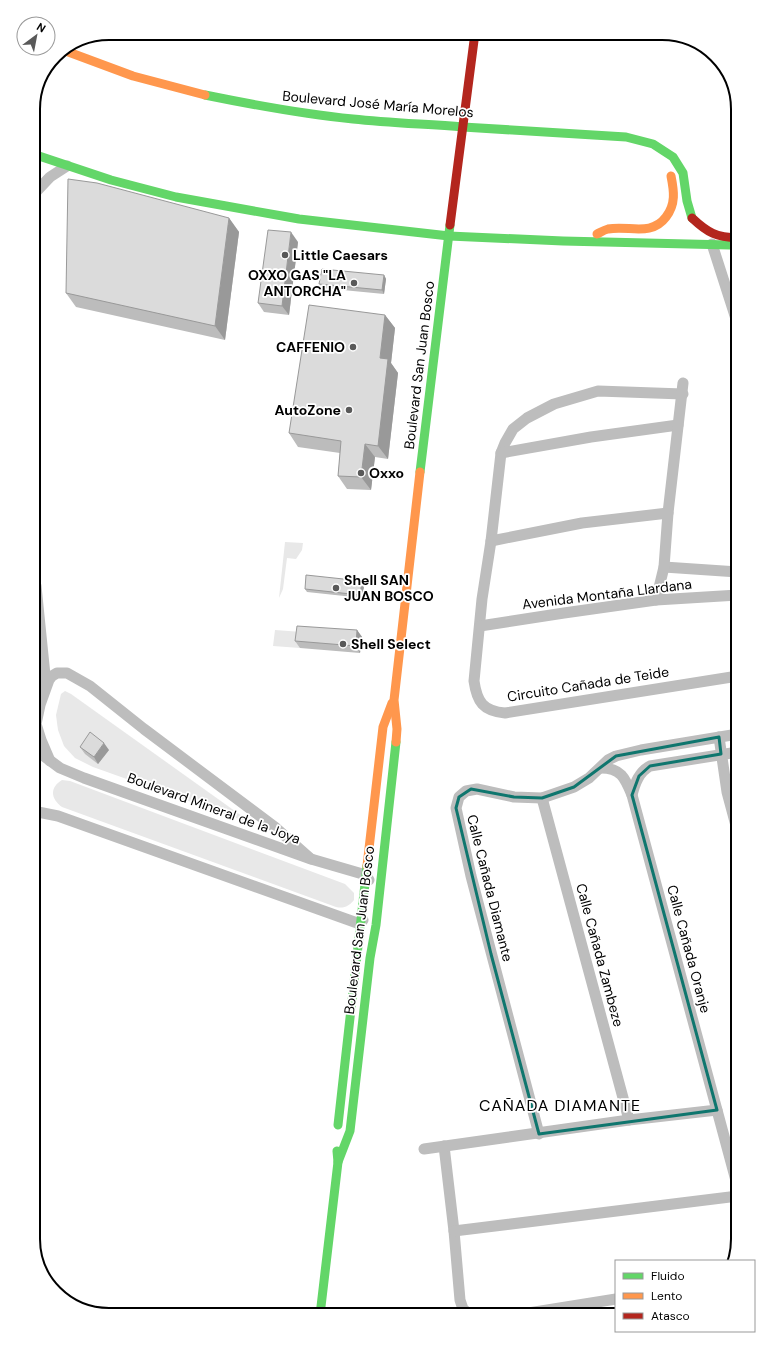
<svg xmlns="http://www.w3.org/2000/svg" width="771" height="1348" font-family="'DM Sans',sans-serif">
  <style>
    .green { fill: #e8e8e8 }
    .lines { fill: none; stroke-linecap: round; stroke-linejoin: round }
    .street { stroke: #bdbdbd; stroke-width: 11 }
    .fast { stroke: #63d668; stroke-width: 9 }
    .slow { stroke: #ff974d; stroke-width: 9 }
    .jam { stroke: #b3261e; stroke-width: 9 }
    .wall { fill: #bcbcbc }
    .shaded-wall { fill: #999 }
    .building { fill: #dbdbdb; stroke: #999 }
    .marked { fill: none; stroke: #0f766e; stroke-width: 3; stroke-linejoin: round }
    .poi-dot { fill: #595959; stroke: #fff; stroke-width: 1.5 }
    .labels { text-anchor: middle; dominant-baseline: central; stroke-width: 3.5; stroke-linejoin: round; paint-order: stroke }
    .street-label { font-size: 14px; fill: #000; stroke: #fff }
    .poi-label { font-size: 14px; font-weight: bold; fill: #000; stroke: #fff; text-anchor: start }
    .quarter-label { font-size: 16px; letter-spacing: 1px; fill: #000; stroke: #fff }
    .rim { fill: none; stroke: #000; stroke-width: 2 }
  </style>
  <rect width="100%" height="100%" fill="#fff"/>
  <g class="green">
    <path d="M 285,542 L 303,543 L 302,550 L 296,559 L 287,558 L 283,589 L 279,598 Z"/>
    <path d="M 275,630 L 302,632 L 300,648 L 273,646 Z"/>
    <path d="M 65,691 L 71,694 L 253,824 L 93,767 L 75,758 L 64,746 L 58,730 L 56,715 L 61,694 Z"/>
    <path d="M 62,780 L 70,781 L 345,884 L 354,893 L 354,900 C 349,906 344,909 336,907 L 62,807 C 51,799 49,788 62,780 Z"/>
  </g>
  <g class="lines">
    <g class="street">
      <path d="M 33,195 L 50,177 L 67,166"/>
      <path d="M 712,244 L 738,325"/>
      <path d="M 683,394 L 598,391 L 554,404 L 527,418 L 513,429 L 505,443 L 501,453 L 491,541 L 482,599 L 474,681 C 477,702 483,711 505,713 L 738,676"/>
      <path d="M 501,453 L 591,437 L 678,425"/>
      <path d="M 491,541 L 582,523 L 668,513"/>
      <path d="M 664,567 L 738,572"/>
      <path d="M 33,581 L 36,586 L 46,685"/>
      <path d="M 656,600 L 664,567 L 668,513 L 683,383"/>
      <path d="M 480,626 L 564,613 L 656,600 L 738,595"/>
      <path d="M 719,737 L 727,792 L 738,833"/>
      <path d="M 33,748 L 60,768 L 84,778 L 311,859 L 366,875 L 369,880"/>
      <path d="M 50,761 L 41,740 L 36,724 L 40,705 L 49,680 L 52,676 L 57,673 L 67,673 L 90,686 L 144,729 L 276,828 L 311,859"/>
      <path d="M 601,768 C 621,768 625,778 632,795 L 738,1188"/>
      <path d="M 33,778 L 34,764 L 33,758"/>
      <path d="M 632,795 C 635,783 639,772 650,766 L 738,752"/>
      <path d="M 542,798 L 629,1120"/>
      <path d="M 33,811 L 58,816 L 360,924 L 363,920"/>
      <path d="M 539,1134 L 471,876 L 456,808 L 459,797 L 466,791 L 477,789 L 514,797 L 542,798 L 574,787 L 589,778 L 608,760 L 616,756 L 641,750 L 738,734"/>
      <path d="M 444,1146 L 454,1231 L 460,1300 L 463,1309 L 470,1315"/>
      <path d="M 424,1149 L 629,1120 L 717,1110"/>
      <path d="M 454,1231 L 738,1196"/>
      <path d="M 516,1315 L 616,1299"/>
    </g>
    <g class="fast">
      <path d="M 205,95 C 254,105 303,114 353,119 C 389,123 426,124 463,127"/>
      <path d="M 463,127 L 626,137 L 653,144 L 673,157 L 683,173 L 687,201 L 692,218"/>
      <path d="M 33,154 L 111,180 L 176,197 L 299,219 L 449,236"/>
      <path d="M 449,236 L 563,241 L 730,245"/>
      <path d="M 420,472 L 450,225"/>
      <path d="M 338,1125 L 367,866"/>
      <path d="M 338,1162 L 350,1131 L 370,958 L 376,925 L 396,742"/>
      <path d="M 320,1315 L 338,1162 L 337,1151"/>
    </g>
    <g class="slow">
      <path d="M 63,50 L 133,76 L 205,95"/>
      <path d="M 597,234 C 601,232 604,230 608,229 C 629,225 651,237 666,217 C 676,204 674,191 671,176"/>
      <path d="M 396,742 L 397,729 L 394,700 L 420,472"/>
      <path d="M 367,866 L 383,727 L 392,703"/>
    </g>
    <g class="jam">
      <path d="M 692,218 C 708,233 716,237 738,238"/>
      <path d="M 450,225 L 475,33"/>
    </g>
  </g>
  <g class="wall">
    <path d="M 229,218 L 239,232 L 225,340 L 76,307 L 66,293 Z"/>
    <path d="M 298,242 L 289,315 L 264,312 L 258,303 Z"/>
    <path d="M 384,275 L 386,279 L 384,294 L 322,288 L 319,284 Z"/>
    <path d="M 385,315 L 395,328 L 391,363 L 398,373 L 388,459 L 375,457 L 371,490 L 347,489 L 338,476 L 340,453 L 298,447 L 289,433 Z"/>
    <path d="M 362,581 L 364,584 L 363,598 L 307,592 L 305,589 Z"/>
    <path d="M 357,630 L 362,637 L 360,653 L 300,648 L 295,641 Z"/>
    <path d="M 80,747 L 109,750 L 98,764 L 85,754 Z"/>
  </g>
  <g class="shaded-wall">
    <path d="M 229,218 L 239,232 L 225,340 L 215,326 Z"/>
    <path d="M 291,232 L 298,242 L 289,315 L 282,306 Z"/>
    <path d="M 384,275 L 386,279 L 384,294 L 382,290 Z"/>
    <path d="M 385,315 L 395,328 L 391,363 L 398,373 L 388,459 L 378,446 L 380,358 Z"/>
    <path d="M 365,444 L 375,457 L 371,490 L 361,477 Z"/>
    <path d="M 362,581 L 364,584 L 363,598 L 360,595 Z"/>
    <path d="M 357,630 L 362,637 L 360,653 L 356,646 Z"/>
    <path d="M 104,743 L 109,750 L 98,764 L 94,757 Z"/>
  </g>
  <g class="building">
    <path d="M 68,179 L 97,183 L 229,218 L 215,326 L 66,293 Z"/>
    <path d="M 268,230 L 291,232 L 282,306 L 258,303 Z"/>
    <path d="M 322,269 L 384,275 L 382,290 L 319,284 Z"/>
    <path d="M 309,305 L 385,315 L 380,358 L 388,359 L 378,446 L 365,444 L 361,477 L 338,476 L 341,441 L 289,433 Z"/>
    <path d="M 306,575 L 362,581 L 360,595 L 305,589 Z"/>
    <path d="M 297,626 L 357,630 L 356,646 L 295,641 Z"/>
    <path d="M 90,732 L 104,743 L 94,757 L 80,747 Z"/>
  </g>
  <path class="marked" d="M 719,737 L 721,754 L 650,766 L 639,776 L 632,795 L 717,1110 L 539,1134 L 491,954 L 456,808 L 459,797 L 471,789 L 514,797 L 542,798 L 574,787 L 616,756 Z"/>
  <g class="poi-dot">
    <circle cx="285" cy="255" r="4"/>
    <circle cx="354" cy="283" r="4"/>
    <circle cx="353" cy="347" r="4"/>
    <circle cx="349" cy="410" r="4"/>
    <circle cx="361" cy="473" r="4"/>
    <circle cx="336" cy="588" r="4"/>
    <circle cx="343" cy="644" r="4"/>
  </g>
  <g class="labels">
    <g class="street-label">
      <text transform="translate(378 104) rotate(5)">Boulevard José María Morelos</text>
      <text transform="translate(419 365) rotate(-83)">Boulevard San Juan Bosco</text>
      <text transform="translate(607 594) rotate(-7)">Avenida Montaña Llardana</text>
      <text transform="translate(588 684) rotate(-9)">Circuito Cañada de Teide</text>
      <text transform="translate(214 808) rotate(20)">Boulevard Mineral de la Joya</text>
      <text transform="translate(490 888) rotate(76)">Calle Cañada Diamante</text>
      <text transform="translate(359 930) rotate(-83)">Boulevard San Juan Bosco</text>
      <text transform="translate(689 949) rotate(75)">Calle Cañada Oranje</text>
      <text transform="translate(600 955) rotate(75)">Calle Cañada Zambeze</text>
    </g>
    <g class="poi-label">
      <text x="293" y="255">Little Caesars</text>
      <text x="346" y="275" text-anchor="end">OXXO GAS "LA<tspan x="346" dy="16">ANTORCHA"</tspan></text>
      <text x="345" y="347" text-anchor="end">CAFFENIO</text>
      <text x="341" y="410" text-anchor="end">AutoZone</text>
      <text x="369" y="473">Oxxo</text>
      <text x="344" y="580">Shell SAN<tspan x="344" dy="16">JUAN BOSCO</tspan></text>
      <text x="351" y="644">Shell Select</text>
    </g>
    <g class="quarter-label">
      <text x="560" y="1105">CAÑADA DIAMANTE</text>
    </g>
  </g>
  <path d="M0 0H771V1348H0ZM109 40H662A69 69 0 0 1 731 109V1239A69 69 0 0 1 662 1308H109A69 69 0 0 1 40 1239V109A69 69 0 0 1 109 40Z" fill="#fff" fill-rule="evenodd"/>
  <path class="rim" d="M109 40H662A69 69 0 0 1 731 109V1239A69 69 0 0 1 662 1308H109A69 69 0 0 1 40 1239V109A69 69 0 0 1 109 40Z"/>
  <rect x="615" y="1260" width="140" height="72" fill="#ffffff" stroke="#999999"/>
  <rect x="623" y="1273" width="20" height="6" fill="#63d668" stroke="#999999"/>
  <text x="651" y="1280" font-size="12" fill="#000000">Fluido</text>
  <rect x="623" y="1293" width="20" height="6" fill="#ff974d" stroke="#999999"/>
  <text x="651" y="1300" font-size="12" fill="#000000">Lento</text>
  <rect x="623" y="1313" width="20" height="6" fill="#b3261e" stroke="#999999"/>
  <text x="651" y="1320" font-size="12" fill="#000000">Atasco</text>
  <g transform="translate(36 36) rotate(32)"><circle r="19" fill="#ffffff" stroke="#999999"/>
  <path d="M0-3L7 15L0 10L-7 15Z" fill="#595959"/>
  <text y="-6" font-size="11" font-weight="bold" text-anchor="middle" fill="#000000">N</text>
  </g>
</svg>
